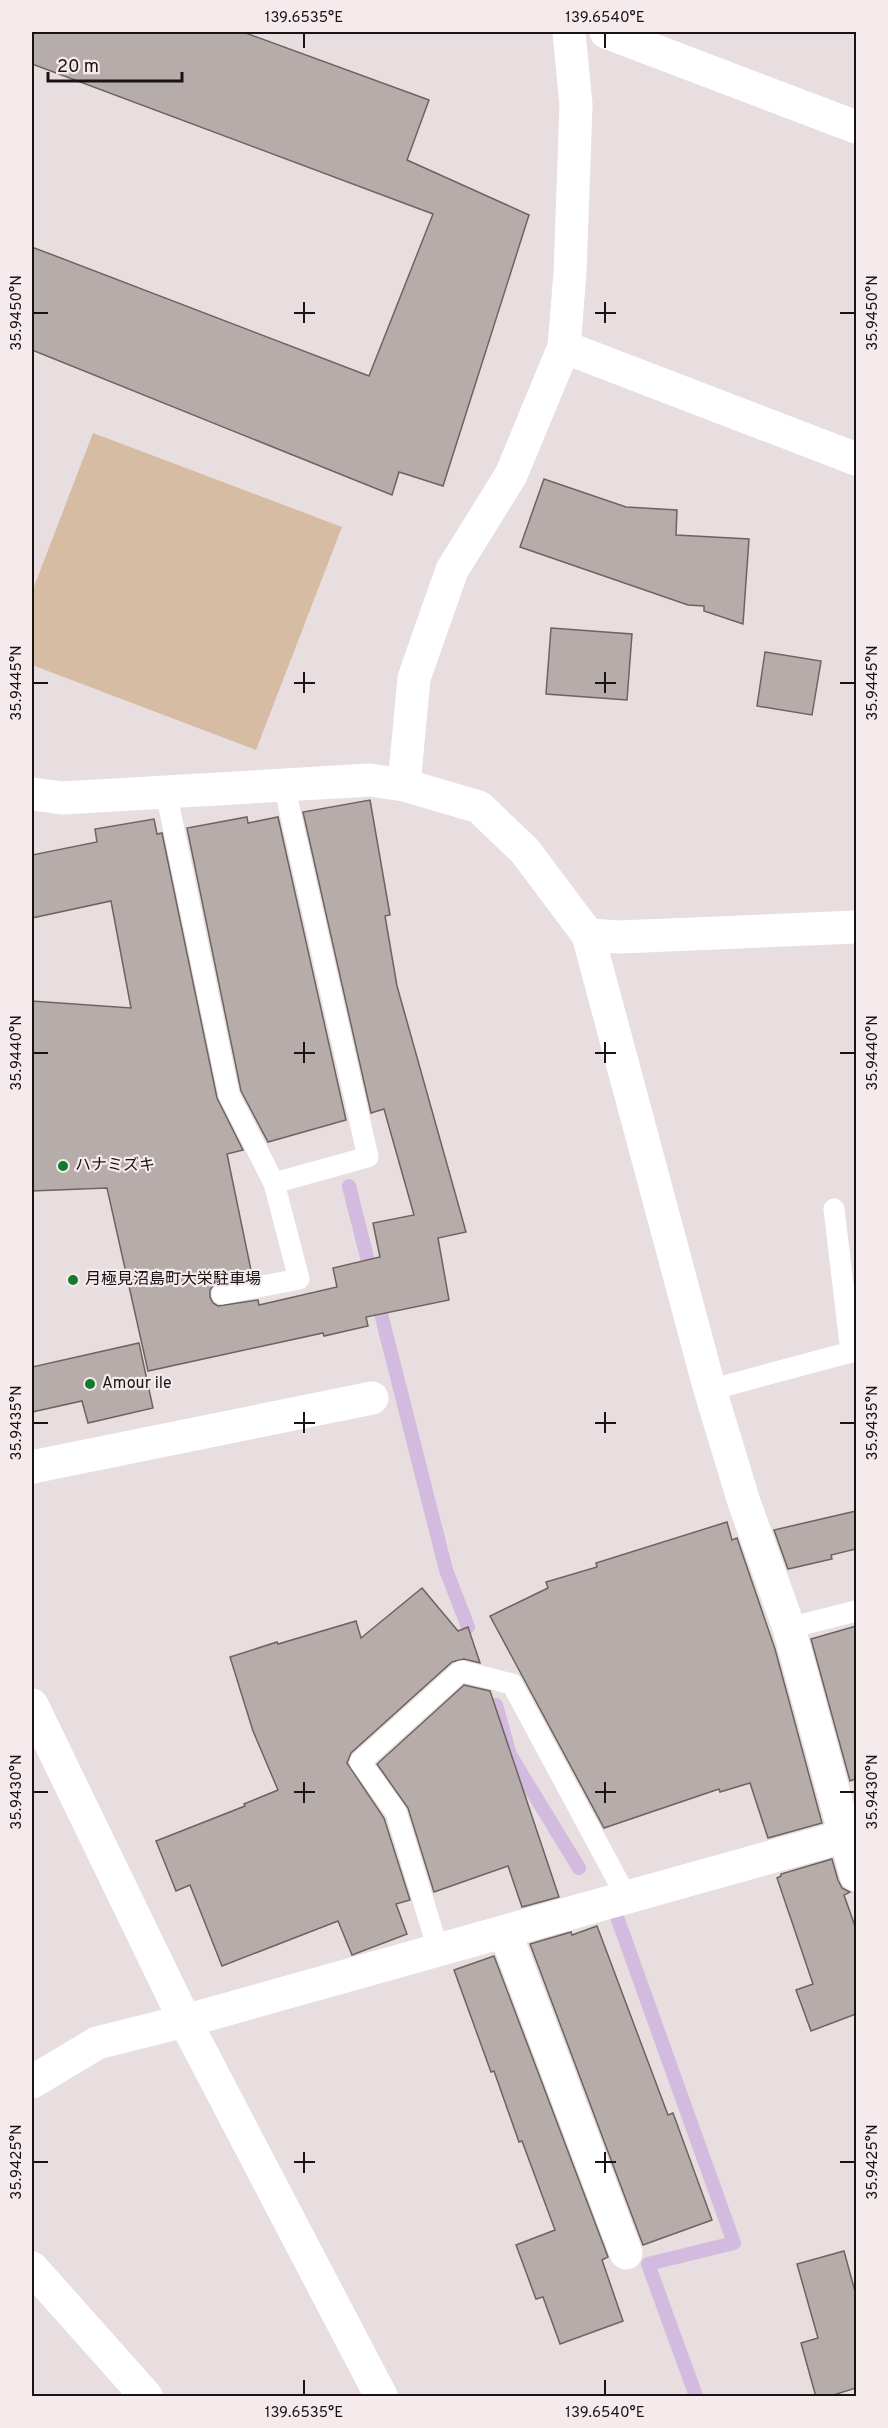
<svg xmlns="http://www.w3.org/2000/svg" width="888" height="2428" font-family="Overpass,'Noto Sans JP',sans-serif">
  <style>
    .green { fill: #d7bca4 }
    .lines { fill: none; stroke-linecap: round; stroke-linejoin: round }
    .stream { stroke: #d3badf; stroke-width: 14 }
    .building { fill: #b6aca9; stroke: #6d6462; stroke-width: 1.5 }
    .service { stroke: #fff; stroke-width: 21 }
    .minor { stroke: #fff; stroke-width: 33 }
    .tertiary { stroke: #fff; stroke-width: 33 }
    .ticks { fill: none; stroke: #181415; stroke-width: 2 }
    .poi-dot { fill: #147a2d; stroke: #f5eaec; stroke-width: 2 }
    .labels { text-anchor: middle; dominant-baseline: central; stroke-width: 4.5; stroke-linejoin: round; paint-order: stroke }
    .poi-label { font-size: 16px; fill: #181415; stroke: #f5eaec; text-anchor: start }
    .neatline { fill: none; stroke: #181415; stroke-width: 2 }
    .ticks-label { font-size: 15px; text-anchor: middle; fill: #181415 }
  </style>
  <rect width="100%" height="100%" fill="#e8dddf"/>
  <path class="green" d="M 93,433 L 342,527 L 256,750 L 32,665 L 32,592 Z"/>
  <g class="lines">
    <g class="stream">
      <path d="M 349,1186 L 372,1277"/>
      <path d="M 377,1298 L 446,1570 L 468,1627"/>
      <path d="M 496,1705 L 510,1755 L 579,1868"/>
      <path d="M 617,1917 L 734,2243 L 648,2264 L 696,2396"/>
    </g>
  </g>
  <g class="building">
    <path d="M 32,32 L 243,32 L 429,100 L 407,160 L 529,215 L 443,486 L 399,472 L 392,495 L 32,350 L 32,247 L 369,376 L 433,214 L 32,64 Z"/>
    <path d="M 544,479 L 626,507 L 677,510 L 676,535 L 749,539 L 743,624 L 704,611 L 704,606 L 688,605 L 520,547 Z"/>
    <path d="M 551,628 L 632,634 L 627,700 L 546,694 Z"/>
    <path d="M 765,652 L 821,661 L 812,715 L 757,706 Z"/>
    <path d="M 370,800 L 390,915 L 385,916 L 397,986 L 466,1232 L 438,1238 L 449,1300 L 366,1317 L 368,1326 L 324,1336 L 323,1333 L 148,1371 L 107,1188 L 32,1191 L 32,1001 L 131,1008 L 111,901 L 32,918 L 32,855 L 97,842 L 95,829 L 154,819 L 157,834 L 162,833 L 217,1098 L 243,1150 L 227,1154 L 252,1275 L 214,1284 L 210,1290 L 210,1297 L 213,1303 L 218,1306 L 258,1300 L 259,1305 L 337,1287 L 333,1268 L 380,1257 L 373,1223 L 414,1215 L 384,1109 L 371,1113 L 303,812 Z"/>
    <path d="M 247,817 L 248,823 L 278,817 L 346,1120 L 268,1142 L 241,1091 L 187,828 Z"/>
    <path d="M 139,1343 L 153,1408 L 88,1423 L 82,1401 L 32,1412 L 32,1367 Z"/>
    <path d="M 856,1511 L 856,1549 L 831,1555 L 832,1559 L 788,1569 L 774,1530 Z"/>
    <path d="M 727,1522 L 732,1540 L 737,1538 L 775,1649 L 822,1823 L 768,1838 L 750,1783 L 720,1792 L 719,1789 L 604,1828 L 490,1616 L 548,1588 L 546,1582 L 597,1567 L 596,1563 Z"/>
    <path d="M 422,1588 L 458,1631 L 468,1627 L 480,1663 L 464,1659 L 452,1662 L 351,1753 L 347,1763 L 384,1818 L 410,1900 L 396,1904 L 407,1934 L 352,1955 L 338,1921 L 222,1966 L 190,1885 L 176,1891 L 156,1841 L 245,1806 L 244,1804 L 278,1790 L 253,1731 L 230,1657 L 277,1642 L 278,1644 L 356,1621 L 361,1638 Z"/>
    <path d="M 856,1626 L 856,1779 L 850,1781 L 811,1639 Z"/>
    <path d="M 464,1685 L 490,1691 L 559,1897 L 522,1907 L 508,1866 L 434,1892 L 408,1808 L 377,1764 Z"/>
    <path d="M 832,1859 L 838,1880 L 842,1888 L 850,1892 L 844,1895 L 856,1929 L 856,2014 L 811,2031 L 796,1990 L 813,1984 L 777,1878 L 781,1876 L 781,1874 Z"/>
    <path d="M 597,1926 L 668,2115 L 673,2113 L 712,2220 L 643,2245 L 530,1944 L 571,1932 L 572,1935 Z"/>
    <path d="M 494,1956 L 608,2257 L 602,2260 L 623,2321 L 560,2344 L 543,2297 L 536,2299 L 516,2245 L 555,2230 L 522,2141 L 519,2142 L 494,2071 L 491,2072 L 454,1970 Z"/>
    <path d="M 844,2251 L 856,2295 L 856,2388 L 827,2397 L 816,2397 L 801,2343 L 818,2338 L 797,2264 Z"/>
  </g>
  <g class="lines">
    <g class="service">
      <path d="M 166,792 L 229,1095 L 274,1183 L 368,1157 L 284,785"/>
      <path d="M 222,1294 L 299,1279 L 274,1183"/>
      <path d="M 710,1390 L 851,1352 L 834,1209"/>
      <path d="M 789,1628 L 856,1611"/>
      <path d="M 438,1949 L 396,1812 L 360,1762 L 461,1671 L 512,1684 L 627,1898"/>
    </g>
    <g class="minor">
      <path d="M 564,347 L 856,459"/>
      <path d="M 404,785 L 414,678 L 452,570 L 511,475 L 564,347 L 570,273 L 576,105 L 569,32"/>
      <path d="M 32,794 L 62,798 L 370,780 L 404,785 L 479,807 L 525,851 L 588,935 L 710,1390 L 744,1502 L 789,1628 L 856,1875"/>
      <path d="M 588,935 L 620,937 L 856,927"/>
      <path d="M 32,1467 L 372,1398"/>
      <path d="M 32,1705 L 185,2021 L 381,2396"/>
      <path d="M 505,1932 L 626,2253"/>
      <path d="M 32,2082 L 97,2043 L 185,2021 L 856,1833"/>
      <path d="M 32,2268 L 146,2396"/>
    </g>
    <path class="tertiary" d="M 606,32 L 856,127"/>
  </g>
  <path class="ticks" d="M 304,33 L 304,48M 605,33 L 605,48M 304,302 L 304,323M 605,302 L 605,323M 33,313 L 48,313M 294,313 L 315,313M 595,313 L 616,313M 840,313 L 855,313M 304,672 L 304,693M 605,672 L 605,693M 33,683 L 48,683M 294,683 L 315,683M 595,683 L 616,683M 840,683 L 855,683M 304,1042 L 304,1063M 605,1042 L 605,1063M 33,1053 L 48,1053M 294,1053 L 315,1053M 595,1053 L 616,1053M 840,1053 L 855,1053M 304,1412 L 304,1433M 605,1412 L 605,1433M 33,1423 L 48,1423M 294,1423 L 315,1423M 595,1423 L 616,1423M 840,1423 L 855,1423M 304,1782 L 304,1803M 605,1782 L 605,1803M 33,1792 L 48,1792M 294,1792 L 315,1792M 595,1792 L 616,1792M 840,1792 L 855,1792M 304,2152 L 304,2173M 605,2152 L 605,2173M 33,2162 L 48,2162M 294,2162 L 315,2162M 595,2162 L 616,2162M 840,2162 L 855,2162M 304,2380 L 304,2395M 605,2380 L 605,2395"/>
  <g class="poi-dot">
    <circle cx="63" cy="1166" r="6"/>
    <circle cx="73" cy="1280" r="6"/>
    <circle cx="90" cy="1384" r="6"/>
  </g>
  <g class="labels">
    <g class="poi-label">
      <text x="75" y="1166">ハナミズキ</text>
      <text x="85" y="1280">月極見沼島町大栄駐車場</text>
      <text x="102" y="1384">Amour ile</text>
    </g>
  </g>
  <rect width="888" height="2428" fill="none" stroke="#f5eaec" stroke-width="66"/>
  <path d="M48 72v9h134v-9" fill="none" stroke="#181415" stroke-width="3"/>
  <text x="57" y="72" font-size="18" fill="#181415" stroke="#f5eaec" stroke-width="4.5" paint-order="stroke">20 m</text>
  <rect x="33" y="33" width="822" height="2362" class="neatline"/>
  <g class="ticks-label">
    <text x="304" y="22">139.6535°E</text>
    <text x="605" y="22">139.6540°E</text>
    <text transform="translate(16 313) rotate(-90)" y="5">35.9450°N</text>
    <text transform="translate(872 313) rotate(-90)" y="5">35.9450°N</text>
    <text transform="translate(16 683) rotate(-90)" y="5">35.9445°N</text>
    <text transform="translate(872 683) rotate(-90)" y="5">35.9445°N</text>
    <text transform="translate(16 1053) rotate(-90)" y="5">35.9440°N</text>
    <text transform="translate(872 1053) rotate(-90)" y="5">35.9440°N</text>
    <text transform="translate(16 1423) rotate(-90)" y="5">35.9435°N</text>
    <text transform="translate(872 1423) rotate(-90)" y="5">35.9435°N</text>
    <text transform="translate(16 1792) rotate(-90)" y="5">35.9430°N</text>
    <text transform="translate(872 1792) rotate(-90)" y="5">35.9430°N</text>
    <text transform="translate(16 2162) rotate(-90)" y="5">35.9425°N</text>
    <text transform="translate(872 2162) rotate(-90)" y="5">35.9425°N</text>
    <text x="304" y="2417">139.6535°E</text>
    <text x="605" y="2417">139.6540°E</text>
  </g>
</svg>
